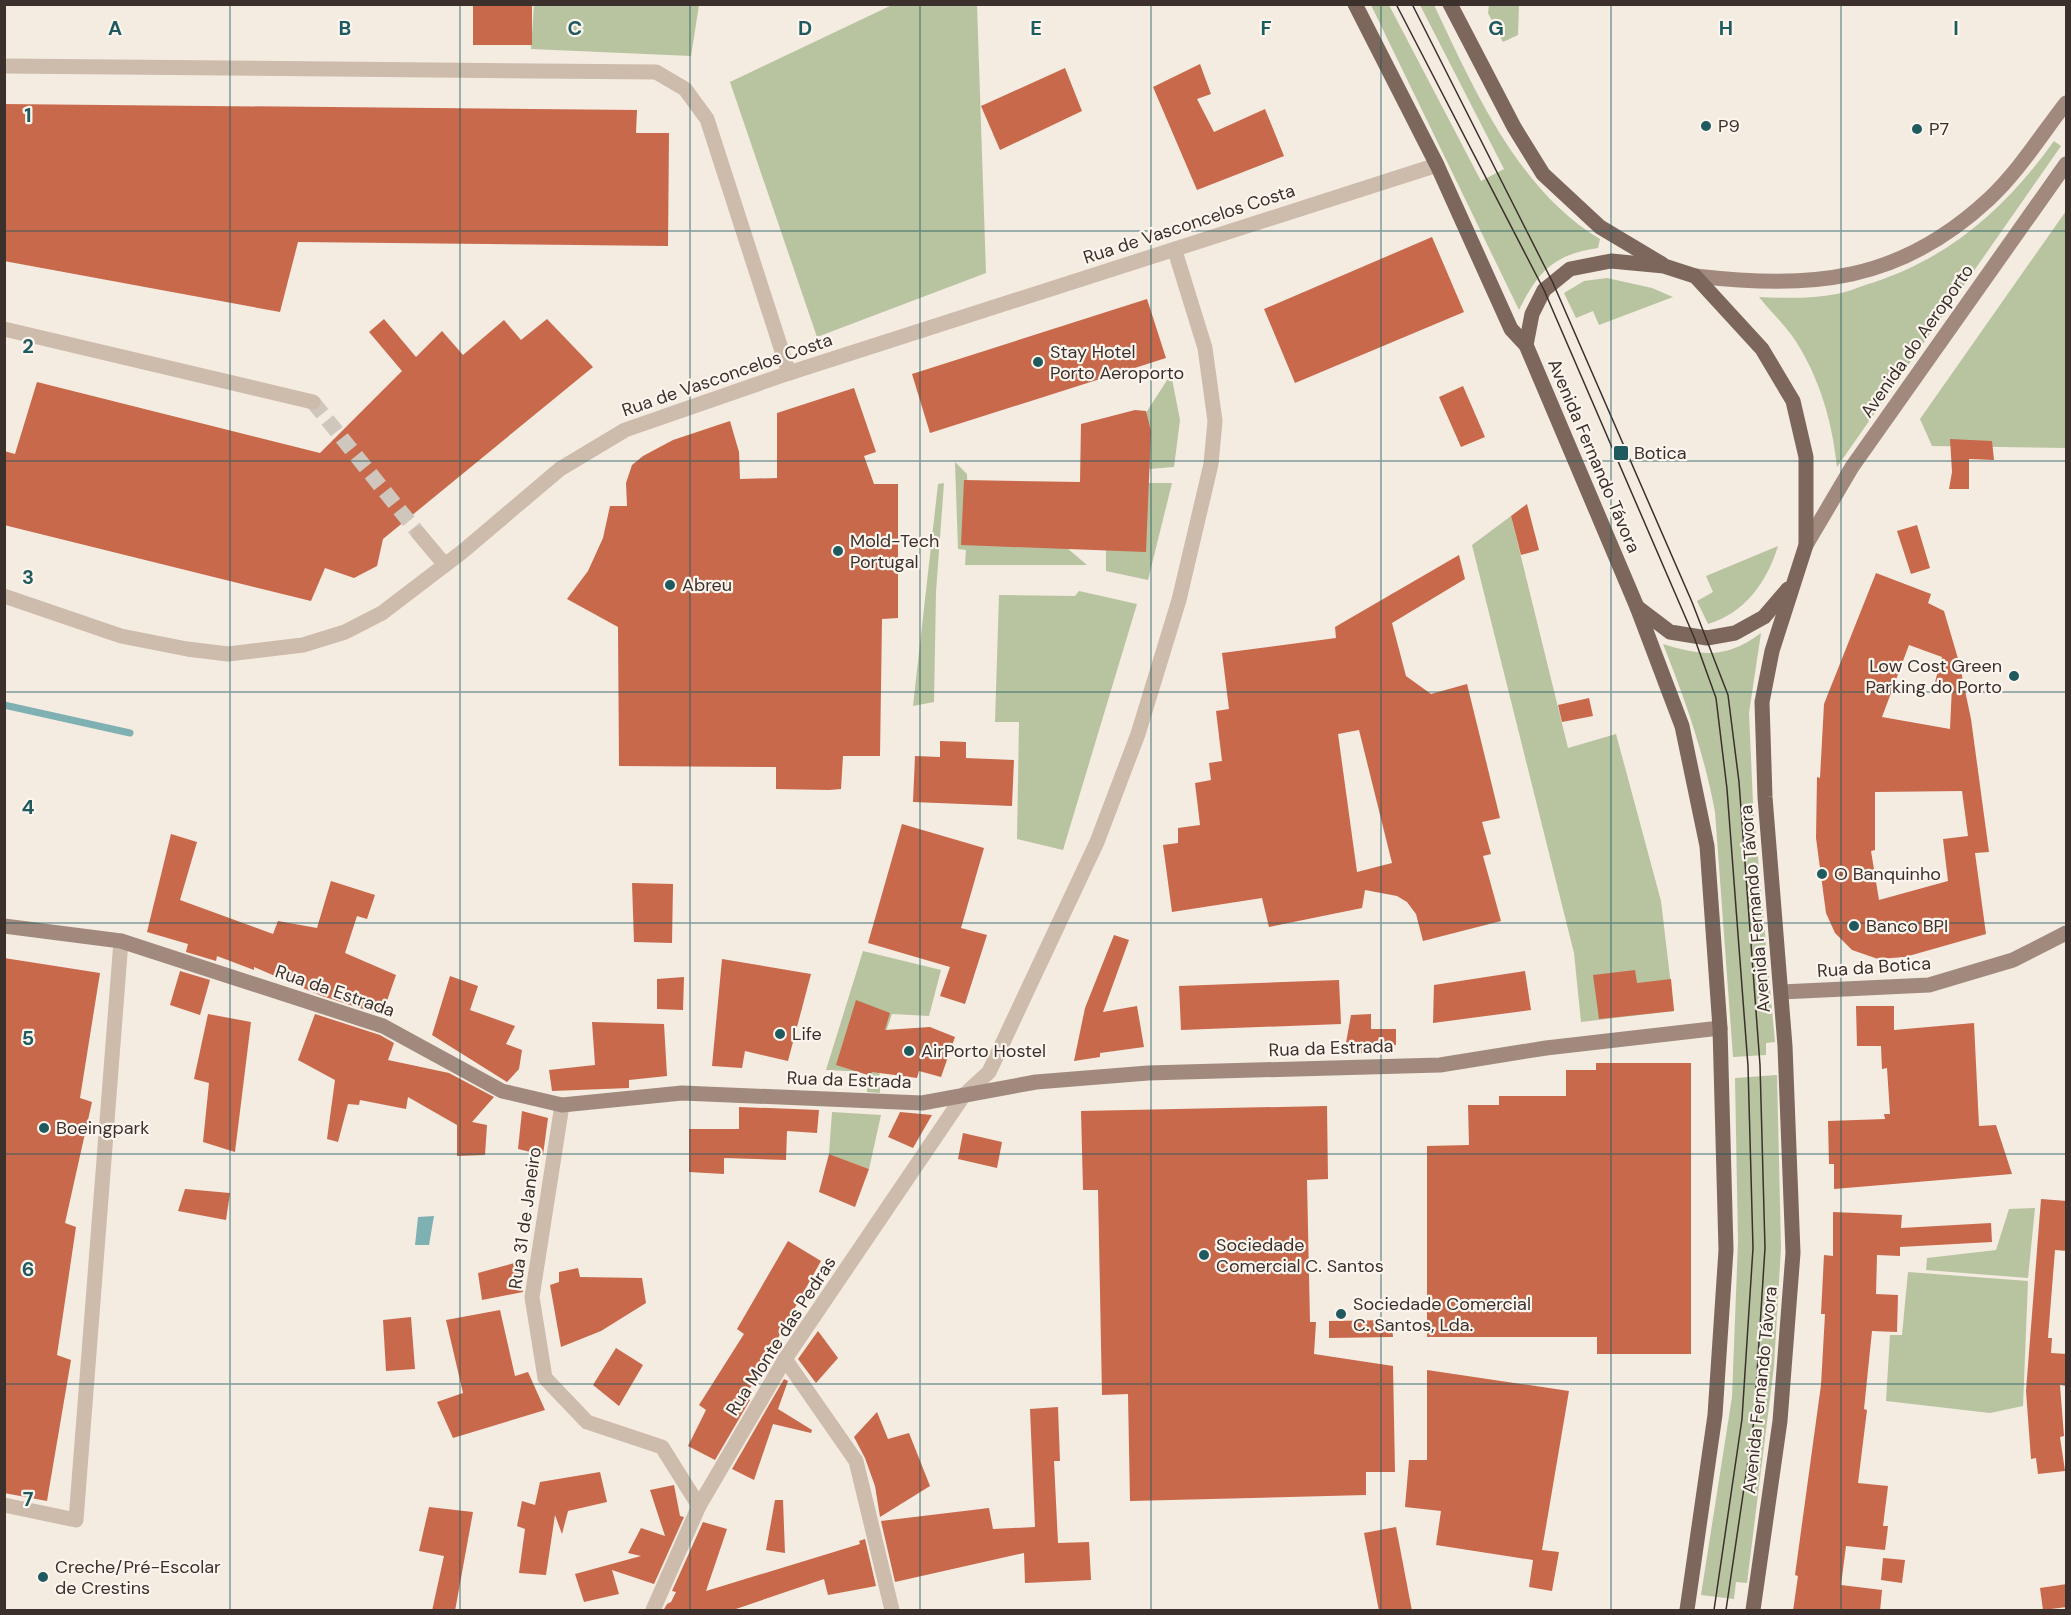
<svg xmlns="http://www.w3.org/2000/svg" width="2071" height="1615" font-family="'DM Sans',sans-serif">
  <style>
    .green { fill: #b8c4a0 }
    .water { fill: #7fb0b2 }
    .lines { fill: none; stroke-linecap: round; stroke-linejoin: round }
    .stream { stroke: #7fb0b2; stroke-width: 7 }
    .building { fill: #c8694b; fill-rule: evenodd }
    .street-tunnel { stroke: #cfc6bd; stroke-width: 15; stroke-dasharray: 15 8; stroke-linecap: butt }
    .street { stroke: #cdbbac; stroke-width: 15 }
    .secondary { stroke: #a18a7d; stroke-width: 15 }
    .primary { stroke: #7d675c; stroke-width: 15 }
    .tram { stroke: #3b302b; stroke-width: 1.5 }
    .grid { fill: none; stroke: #1f5a5e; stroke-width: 1.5; stroke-opacity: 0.55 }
    .poi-dot { fill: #1f5a5e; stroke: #fbf5ee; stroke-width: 2 }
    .labels { text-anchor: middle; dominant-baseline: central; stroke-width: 4.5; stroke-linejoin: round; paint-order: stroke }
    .poi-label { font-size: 18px; fill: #3b302b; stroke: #fbf5ee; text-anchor: start }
    .street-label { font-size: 18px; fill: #3b302b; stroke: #fbf5ee }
    .grid-label { font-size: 20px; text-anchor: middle; font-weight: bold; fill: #1f5a5e; stroke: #fbf5ee; stroke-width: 4.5; stroke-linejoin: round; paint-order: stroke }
  </style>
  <rect width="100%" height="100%" fill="#f4ebe1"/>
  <g class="green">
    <path d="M 534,5 L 699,5 L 691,56 L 531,49 Z"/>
    <path d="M 892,5 L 977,5 L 986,273 L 817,337 L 730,82 Z"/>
    <path d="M 1371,5 L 1389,5 L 1481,181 L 1504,169 L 1420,5 L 1434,5 C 1474,89 1517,189 1600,239 L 1598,248 C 1555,254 1538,271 1519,310 Z"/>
    <path d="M 1489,5 L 1519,5 L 1518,35 L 1503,42 L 1488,13 Z"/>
    <path d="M 2054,141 L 2061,146 L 1837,467 C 1832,421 1820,379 1795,340 C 1785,325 1770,311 1759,297 C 1785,298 1811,299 1837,294 C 1849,292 1860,286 1872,283 C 1951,257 2006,208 2054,141 Z"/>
    <path d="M 2066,211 L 2066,448 L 1932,446 L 1920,419 Z"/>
    <path d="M 1607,278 L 1652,288 L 1673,297 L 1599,325 L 1593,311 L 1576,318 L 1564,293 L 1584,281 Z"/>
    <path d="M 1171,374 L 1180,420 L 1174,467 L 1137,470 L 1142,419 Z"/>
    <path d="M 955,462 L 967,474 L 969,533 L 1067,548 L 1087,565 L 965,565 L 966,550 L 958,549 Z"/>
    <path d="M 944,483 L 936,592 L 934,702 L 913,706 L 938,484 Z"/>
    <path d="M 1138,483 L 1172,483 L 1148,580 L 1106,571 L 1106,549 Z"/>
    <path d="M 1511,516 L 1568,748 L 1616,734 L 1661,901 L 1674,1011 L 1581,1022 L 1574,953 L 1472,545 Z"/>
    <path d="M 1778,546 C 1767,582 1745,613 1708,624 L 1697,601 L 1713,592 L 1706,576 Z"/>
    <path d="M 1079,591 L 1137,604 L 1063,850 L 1017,839 L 1019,722 L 995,722 L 999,595 L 1075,596 Z"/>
    <path d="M 1761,633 L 1749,713 L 1753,803 L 1775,1042 L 1766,1043 L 1766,1055 L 1733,1057 L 1715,812 C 1704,753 1685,699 1663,644 C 1703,656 1726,659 1761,633 Z"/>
    <path d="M 863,951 L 941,970 L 929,1016 L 892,1014 L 879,1052 L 880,1093 L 867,1092 L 868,1072 L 826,1070 Z"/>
    <path d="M 1777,1075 L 1781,1248 L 1774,1366 L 1747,1583 L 1736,1582 L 1734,1599 L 1701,1595 L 1732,1397 L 1738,1242 L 1735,1078 Z"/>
    <path d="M 832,1112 L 881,1115 L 869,1169 L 829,1154 Z"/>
    <path d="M 2035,1208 L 2028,1278 L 1926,1270 L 1927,1258 L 1996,1250 L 2009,1209 Z"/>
    <path d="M 1908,1272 L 2028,1281 L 2023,1406 L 1990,1413 L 1886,1401 L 1890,1335 L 1902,1335 Z"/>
  </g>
  <path class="water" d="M 434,1216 L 429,1245 L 415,1245 L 418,1217 Z"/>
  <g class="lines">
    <path class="stream" d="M 4,705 L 130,733"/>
  </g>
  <g class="building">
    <rect x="473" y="4" width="59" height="41"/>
    <path d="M 1200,64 L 1211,94 L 1197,99 L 1214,132 L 1265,109 L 1284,156 L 1197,190 L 1153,87 Z"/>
    <path d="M 1065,68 L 1082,111 L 1000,150 L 981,106 Z"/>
    <path d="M 4,104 L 637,110 L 636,133 L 669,133 L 668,246 L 298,242 L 280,312 L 4,261 Z"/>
    <path d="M 1432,237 L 1464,312 L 1295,383 L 1264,309 Z"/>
    <path d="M 1147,299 L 1166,358 L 930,433 L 912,374 Z"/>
    <path d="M 384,319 L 416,357 L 442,331 L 463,355 L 504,320 L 521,340 L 547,319 L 593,367 L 383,539 L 377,566 L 354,578 L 325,568 L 311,601 L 4,525 L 4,451 L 15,454 L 37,382 L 320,453 L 402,371 L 369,332 Z"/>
    <path d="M 1463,386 L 1485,437 L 1461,447 L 1439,397 Z"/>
    <path d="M 854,388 L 876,452 L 864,456 L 874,484 L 898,484 L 898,618 L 882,619 L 880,756 L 843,756 L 841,789 L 829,790 L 776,789 L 776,767 L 619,766 L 618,627 L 567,599 L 588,571 L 603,538 L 610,506 L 627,506 L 626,483 L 632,465 L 643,456 L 673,440 L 730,421 L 739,452 L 740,479 L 777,478 L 777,413 Z"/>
    <path d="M 1135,410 L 1146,411 L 1151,431 L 1146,552 L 961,545 L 964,480 L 1080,482 L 1081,424 Z"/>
    <path d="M 1950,439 L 1992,441 L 1994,460 L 1969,459 L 1969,489 L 1949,489 L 1952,472 Z"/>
    <path d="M 1527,504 L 1539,550 L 1521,555 L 1511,516 Z"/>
    <path d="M 1917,525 L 1930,568 L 1911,574 L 1897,531 Z"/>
    <path d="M 1459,555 L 1465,579 L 1392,623 L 1406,676 L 1431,694 L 1467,684 L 1500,818 L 1482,822 L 1491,854 L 1483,856 L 1501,921 L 1423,941 L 1416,914 L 1407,902 L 1397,896 L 1365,890 L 1362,908 L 1269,927 L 1262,898 L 1172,912 L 1163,845 L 1178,843 L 1178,828 L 1200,825 L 1195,783 L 1211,780 L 1209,763 L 1222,761 L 1216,711 L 1229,709 L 1222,653 L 1336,638 L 1335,627 ZM 1359,730 L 1392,863 L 1357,872 L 1338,734 Z"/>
    <path d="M 1876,573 L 1931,594 L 1928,603 L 1944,611 L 1959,662 L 1971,719 L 1989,852 L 1975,853 L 1986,934 L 1905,957 L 1878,959 L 1852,950 L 1835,933 L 1826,913 L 1816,838 L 1817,777 L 1820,778 L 1824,704 ZM 1909,645 L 1942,657 L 1935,682 L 1952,686 L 1950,729 L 1882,717 ZM 1962,791 L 1968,836 L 1943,839 L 1948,881 L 1879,900 L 1871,851 L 1875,850 L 1875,792 Z"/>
    <path d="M 1589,698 L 1593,716 L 1562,722 L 1558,705 Z"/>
    <path d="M 940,741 L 966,742 L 966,758 L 1014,760 L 1012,806 L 913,802 L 915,756 L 940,757 Z"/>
    <path d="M 902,824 L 984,848 L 961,928 L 987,935 L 965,1004 L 940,996 L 950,967 L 868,943 Z"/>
    <path d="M 171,834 L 197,842 L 180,900 L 273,934 L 278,921 L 317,928 L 331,881 L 375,895 L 367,919 L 357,916 L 345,953 L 396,975 L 382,1015 L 322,996 L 254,967 L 254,970 L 217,956 L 216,961 L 186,952 L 188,944 L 147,932 Z"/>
    <path d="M 632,883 L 673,884 L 672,943 L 634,942 Z"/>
    <path d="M 1114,935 L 1129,940 L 1103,1012 L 1137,1006 L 1144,1047 L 1100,1053 L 1100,1057 L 1074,1061 L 1085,1008 Z"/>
    <path d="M 4,958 L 100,973 L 80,1098 L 92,1102 L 65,1223 L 76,1227 L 57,1355 L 71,1360 L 47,1501 L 4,1493 Z"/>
    <path d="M 722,959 L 811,974 L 788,1061 L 745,1051 L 742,1068 L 712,1066 Z"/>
    <path d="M 1635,970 L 1637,983 L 1671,979 L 1674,1011 L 1599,1019 L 1593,975 Z"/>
    <path d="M 180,971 L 210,980 L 200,1015 L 170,1005 Z"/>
    <path d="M 1525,971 L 1531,1010 L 1433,1023 L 1434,985 Z"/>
    <path d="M 450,976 L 478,986 L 470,1010 L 515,1026 L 506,1044 L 522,1050 L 519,1069 L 507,1082 L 432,1035 Z"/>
    <path d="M 684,977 L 683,1010 L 657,1009 L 657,979 Z"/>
    <path d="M 1339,980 L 1341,1024 L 1181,1030 L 1179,986 Z"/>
    <path d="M 856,1000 L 890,1013 L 885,1030 L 930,1027 L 955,1037 L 941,1077 L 919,1071 L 917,1078 L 872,1072 L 871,1076 L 836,1065 Z"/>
    <path d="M 1856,1006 L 1894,1006 L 1894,1030 L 1974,1023 L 1979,1126 L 1996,1125 L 2012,1174 L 1834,1189 L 1834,1164 L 1829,1164 L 1828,1121 L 1885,1119 L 1884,1114 L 1890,1114 L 1887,1068 L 1882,1069 L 1881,1046 L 1857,1046 Z"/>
    <path d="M 208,1014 L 251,1022 L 235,1152 L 203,1142 L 209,1083 L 194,1079 Z"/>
    <path d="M 315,1014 L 380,1035 L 394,1043 L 388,1060 L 449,1073 L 494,1097 L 472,1122 L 487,1125 L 485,1155 L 457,1156 L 457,1125 L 408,1097 L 406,1109 L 360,1100 L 359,1105 L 348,1104 L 338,1142 L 327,1139 L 335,1080 L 298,1060 Z"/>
    <path d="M 1371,1014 L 1371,1029 L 1396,1029 L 1396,1045 L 1371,1048 L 1371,1052 L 1344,1054 L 1351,1015 Z"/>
    <path d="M 592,1022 L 664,1024 L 667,1076 L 629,1080 L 629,1088 L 552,1091 L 549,1070 L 595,1065 Z"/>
    <path d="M 1596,1063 L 1691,1063 L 1691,1354 L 1597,1354 L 1597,1337 L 1427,1337 L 1427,1146 L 1469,1145 L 1468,1105 L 1499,1105 L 1499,1096 L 1566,1096 L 1566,1070 L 1596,1070 Z"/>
    <path d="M 1327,1106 L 1328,1179 L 1307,1180 L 1310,1322 L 1316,1322 L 1314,1354 L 1393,1366 L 1395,1472 L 1366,1472 L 1366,1495 L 1130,1501 L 1128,1394 L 1102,1395 L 1098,1190 L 1083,1190 L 1081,1111 Z"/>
    <path d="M 739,1107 L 819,1110 L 817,1133 L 787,1131 L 786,1160 L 724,1158 L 724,1174 L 689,1172 L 689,1129 L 739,1129 Z"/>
    <path d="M 522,1111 L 548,1118 L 543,1155 L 518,1149 Z"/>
    <path d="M 900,1112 L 932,1115 L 913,1148 L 888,1137 Z"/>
    <path d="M 963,1133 L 1002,1142 L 997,1168 L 958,1159 Z"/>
    <path d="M 829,1154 L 869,1169 L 855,1207 L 819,1192 Z"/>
    <path d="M 185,1189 L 230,1193 L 226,1220 L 178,1211 Z"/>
    <path d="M 2041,1199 L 2067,1201 L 2067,1251 L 2055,1250 L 2048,1338 L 2052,1338 L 2051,1353 L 2067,1354 L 2067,1386 L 2060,1385 L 2064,1436 L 2060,1437 L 2065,1471 L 2038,1474 L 2036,1458 L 2031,1459 L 2026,1391 Z"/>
    <path d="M 1833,1212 L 1902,1215 L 1901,1228 L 1991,1223 L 1992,1242 L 1900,1247 L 1900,1256 L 1877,1255 L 1876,1294 L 1898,1295 L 1897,1332 L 1872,1331 L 1864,1409 L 1867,1410 L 1858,1483 L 1888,1486 L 1883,1526 L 1888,1526 L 1885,1550 L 1846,1546 L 1841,1585 L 1882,1590 L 1880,1611 L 1793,1611 L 1798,1576 L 1795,1575 L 1821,1385 L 1825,1314 L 1821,1314 L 1824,1255 L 1833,1256 Z"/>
    <path d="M 788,1241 L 821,1261 L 749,1390 L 747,1398 L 750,1400 L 715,1460 L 688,1446 L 706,1410 L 699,1405 L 744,1334 L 737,1329 Z"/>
    <path d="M 518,1262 L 523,1292 L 482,1300 L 478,1273 Z"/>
    <path d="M 578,1268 L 580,1277 L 642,1278 L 646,1303 L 601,1331 L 561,1347 L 550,1285 L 559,1282 L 559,1272 Z"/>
    <path d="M 500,1310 L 515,1376 L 528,1372 L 545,1410 L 453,1438 L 437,1402 L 463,1393 L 446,1320 Z"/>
    <path d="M 411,1317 L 415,1369 L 386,1371 L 383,1320 Z"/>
    <path d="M 1392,1320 L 1393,1337 L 1329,1338 L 1329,1321 Z"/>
    <path d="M 818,1331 L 838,1358 L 816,1383 L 798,1359 Z"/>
    <path d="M 616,1348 L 643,1365 L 619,1406 L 593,1385 Z"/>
    <path d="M 1427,1370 L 1569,1391 L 1542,1550 L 1559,1552 L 1552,1591 L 1529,1587 L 1533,1560 L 1436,1545 L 1441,1511 L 1405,1507 L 1409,1460 L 1427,1460 Z"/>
    <path d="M 784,1379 L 788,1381 L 778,1409 L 812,1430 L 811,1433 L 773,1424 L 754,1480 L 732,1469 Z"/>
    <path d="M 1058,1407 L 1060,1461 L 1054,1461 L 1058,1543 L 1089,1542 L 1091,1580 L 1025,1583 L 1024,1553 L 895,1582 L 881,1521 L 989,1508 L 993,1529 L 1035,1527 L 1030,1409 Z"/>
    <path d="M 877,1412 L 888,1439 L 909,1433 L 930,1486 L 880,1517 L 875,1486 L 865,1458 L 854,1437 Z"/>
    <path d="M 600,1472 L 607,1502 L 568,1511 L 562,1534 L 555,1515 L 546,1575 L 519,1573 L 525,1529 L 517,1526 L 522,1501 L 535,1505 L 540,1482 Z"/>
    <path d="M 674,1485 L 680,1516 L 684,1517 L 654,1584 L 612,1570 L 619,1594 L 584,1602 L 575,1574 L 641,1556 L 628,1553 L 641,1528 L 665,1536 L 650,1490 Z"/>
    <path d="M 775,1500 L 783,1500 L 785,1553 L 766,1550 Z"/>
    <path d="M 429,1507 L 473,1512 L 455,1611 L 432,1611 L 444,1556 L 419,1551 Z"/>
    <path d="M 703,1522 L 727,1529 L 706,1591 L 860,1544 L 859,1541 L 865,1539 L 876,1586 L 828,1595 L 824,1579 L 730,1611 L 663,1611 L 667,1604 L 671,1602 L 676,1592 L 672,1591 Z"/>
    <path d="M 1396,1527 L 1412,1611 L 1379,1611 L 1364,1533 Z"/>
    <path d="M 1883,1558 L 1905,1560 L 1902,1583 L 1881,1580 Z"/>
    <path d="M 2067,1584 L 2067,1607 L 2043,1610 L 2040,1588 Z"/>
  </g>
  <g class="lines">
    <path class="street-tunnel" d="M 313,402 L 419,534"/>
    <g class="street">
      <path d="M 4,66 L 656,72 L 685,89 L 707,119 L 789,373"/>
      <path d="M 4,329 L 313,402"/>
      <path d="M 419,534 L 445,565"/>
      <path d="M 4,596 L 121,636 L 187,649 L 228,654 L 303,645 L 345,632 L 382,613 L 462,552 L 560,469 L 625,430 L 789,373 L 1437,165"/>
      <path d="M 562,1105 L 532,1297 L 545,1378 L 587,1422 L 662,1447 L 699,1506"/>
      <path d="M 785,1359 L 856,1461 L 892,1610"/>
      <path d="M 4,1505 L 76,1520 L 121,941"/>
      <path d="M 653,1610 L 699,1506 L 785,1359 L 964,1095 L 989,1072 L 1097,842 L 1138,734 L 1179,600 L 1211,464 L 1215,421 L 1205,348 L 1175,251"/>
    </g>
    <g class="secondary">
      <path d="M 1695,276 C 1812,289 1899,283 1989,199 C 2019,171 2041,135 2066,103"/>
      <path d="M 1806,545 L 1852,467 L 2066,164"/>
      <path d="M 4,926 L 121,941 L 383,1026 L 502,1091 L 562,1105 L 682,1093 L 922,1103 L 1036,1082 L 1148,1073 L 1440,1065 L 1546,1048 L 1720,1028"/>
      <path d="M 1781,992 L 1929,985 L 2013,960 L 2066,933"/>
    </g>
    <g class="primary">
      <path d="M 1355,4 L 1437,165 L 1511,329 L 1526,345 L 1637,607 L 1682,726 L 1707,846 L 1720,1028 L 1726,1250 L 1715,1415 L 1687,1610"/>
      <path d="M 1450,4 L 1514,127 L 1543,174 L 1600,227 L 1662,264"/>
      <path d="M 1526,345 L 1532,314 L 1544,290 L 1570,269 L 1611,261 L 1664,266 L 1695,276 L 1762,349 L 1793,401 L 1806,457 L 1806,545 L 1772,651 L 1762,702 L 1765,797 L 1785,1046 L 1793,1253 L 1780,1421 L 1753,1610"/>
      <path d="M 1637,607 L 1670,632 L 1707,638 L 1735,633 L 1764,617 L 1788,589"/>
    </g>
    <g class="tram">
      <path d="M 1396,4 L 1544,290 L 1694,637 L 1716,698 L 1727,789 L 1748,1066 L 1753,1248 L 1742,1419 L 1714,1610"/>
      <path d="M 1412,4 L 1553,283 L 1692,602 L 1728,695 L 1739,782 L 1760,1065 L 1765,1248 L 1754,1420 L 1726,1610"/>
    </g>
  </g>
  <path class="grid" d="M 230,4 L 230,1610M 460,4 L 460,1610M 690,4 L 690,1610M 920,4 L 920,1610M 1151,4 L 1151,1610M 1381,4 L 1381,1610M 1611,4 L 1611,1610M 1841,4 L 1841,1610M 4,231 L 2066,231M 4,461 L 2066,461M 4,692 L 2066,692M 4,923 L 2066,923M 4,1154 L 2066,1154M 4,1384 L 2066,1384"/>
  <g class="poi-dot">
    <circle cx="1706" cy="126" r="6"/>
    <circle cx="1917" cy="129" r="6"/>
    <circle cx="1038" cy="362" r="6"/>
    <rect x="1613" y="445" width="16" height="16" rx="3"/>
    <circle cx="838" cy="551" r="6"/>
    <circle cx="670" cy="585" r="6"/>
    <circle cx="2014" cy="676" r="6"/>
    <circle cx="1822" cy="874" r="6"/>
    <circle cx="1854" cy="926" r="6"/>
    <circle cx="780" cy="1034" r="6"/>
    <circle cx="909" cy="1051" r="6"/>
    <circle cx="44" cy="1128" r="6"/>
    <circle cx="1204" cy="1255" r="6"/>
    <circle cx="1341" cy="1314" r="6"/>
    <circle cx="43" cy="1577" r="6"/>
  </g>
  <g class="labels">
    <g class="poi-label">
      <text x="1718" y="126">P9</text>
      <text x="1929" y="129">P7</text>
      <text x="1050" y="352">Stay Hotel<tspan x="1050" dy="21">Porto Aeroporto</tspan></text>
      <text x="1634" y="453">Botica</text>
      <text x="850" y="541">Mold-Tech<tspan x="850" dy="21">Portugal</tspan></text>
      <text x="682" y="585">Abreu</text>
      <text x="2002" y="666" text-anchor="end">Low Cost Green<tspan x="2002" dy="21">Parking do Porto</tspan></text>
      <text x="1834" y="874">O Banquinho</text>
      <text x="1866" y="926">Banco BPI</text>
      <text x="792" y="1034">Life</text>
      <text x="921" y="1051">AirPorto Hostel</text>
      <text x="56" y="1128">Boeingpark</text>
      <text x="1216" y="1245">Sociedade<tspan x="1216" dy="21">Comercial C. Santos</tspan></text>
      <text x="1353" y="1304">Sociedade Comercial<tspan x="1353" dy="21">C. Santos, Lda.</tspan></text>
      <text x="55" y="1567">Creche/Pré-Escolar<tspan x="55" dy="21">de Crestins</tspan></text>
    </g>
    <g class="street-label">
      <text transform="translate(1189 224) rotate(-18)">Rua de Vasconcelos Costa</text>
      <text transform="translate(1917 341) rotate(-55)">Avenida do Aeroporto</text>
      <text transform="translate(727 375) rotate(-19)">Rua de Vasconcelos Costa</text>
      <text transform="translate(1594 456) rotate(67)">Avenida Fernando Távora</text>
      <text transform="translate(1755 909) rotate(-95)">Avenida Fernando Távora</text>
      <text transform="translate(1874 967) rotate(-4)">Rua da Botica</text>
      <text transform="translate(335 991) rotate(19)">Rua da Estrada</text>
      <text transform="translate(1331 1048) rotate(-2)">Rua da Estrada</text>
      <text transform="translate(849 1080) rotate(2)">Rua da Estrada</text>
      <text transform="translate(525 1218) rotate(-82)">Rua 31 de Janeiro</text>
      <text transform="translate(781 1336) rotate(-57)">Rua Monte das Pedras</text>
      <text transform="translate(1760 1390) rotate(-84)">Avenida Fernando Távora</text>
    </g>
  </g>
  <g class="grid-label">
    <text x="115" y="35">A</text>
    <text x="345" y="35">B</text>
    <text x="575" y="35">C</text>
    <text x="805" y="35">D</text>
    <text x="1036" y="35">E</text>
    <text x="1266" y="35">F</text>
    <text x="1496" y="35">G</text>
    <text x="1726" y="35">H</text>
    <text x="1956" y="35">I</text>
    <text x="28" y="122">1</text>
    <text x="28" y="353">2</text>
    <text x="28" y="584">3</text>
    <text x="28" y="814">4</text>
    <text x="28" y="1045">5</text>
    <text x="28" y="1276">6</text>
    <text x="28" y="1506">7</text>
  </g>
  <rect width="2071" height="1615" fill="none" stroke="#3b302b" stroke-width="12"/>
</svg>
